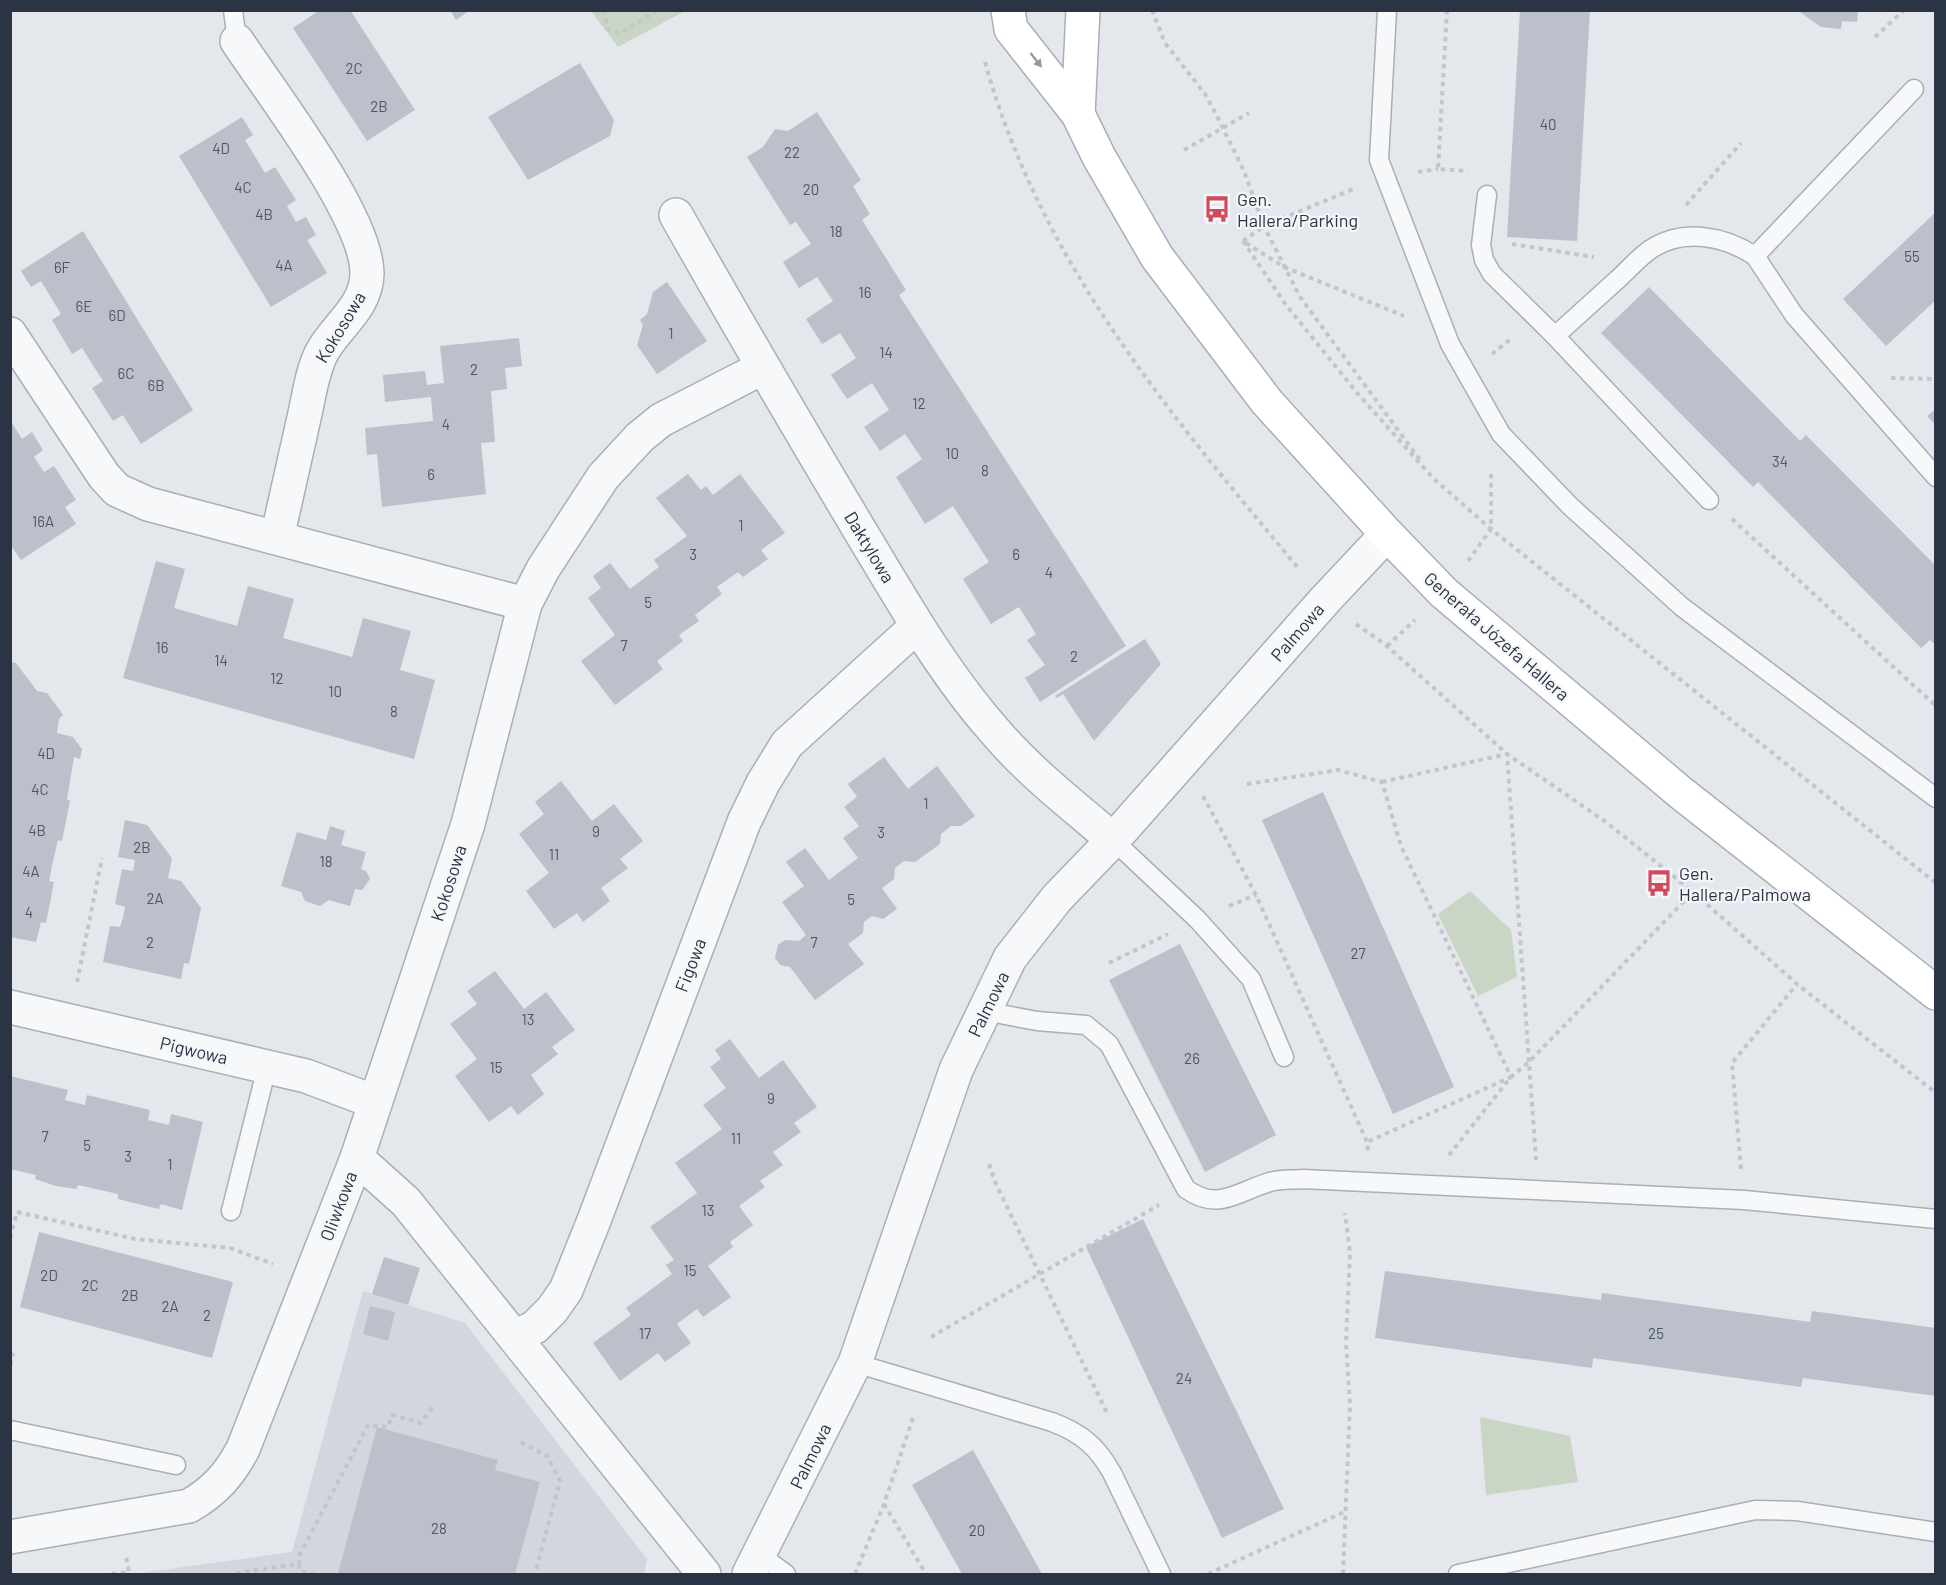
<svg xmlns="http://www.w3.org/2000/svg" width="1946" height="1585" font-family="Barlow,sans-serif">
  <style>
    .built { fill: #d2d6de }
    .green { fill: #c9d6c5 }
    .building { fill: #bbc0ca }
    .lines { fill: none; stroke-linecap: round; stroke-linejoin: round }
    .lane-casing { stroke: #a9aeb7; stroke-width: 21 }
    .street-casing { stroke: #a9aeb7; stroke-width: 36 }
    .secondary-casing { stroke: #a9aeb7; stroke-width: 36 }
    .path { stroke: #c2c5cb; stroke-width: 4; stroke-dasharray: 4.5 4.5; stroke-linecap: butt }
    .lane { stroke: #f7f8fa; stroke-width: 18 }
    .street { stroke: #f7f8fa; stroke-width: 33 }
    .secondary { stroke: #fff; stroke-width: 33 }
    .oneway { fill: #959aa2 }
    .labels { text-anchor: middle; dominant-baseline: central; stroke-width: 4.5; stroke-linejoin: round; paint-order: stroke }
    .number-label { font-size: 15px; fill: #4f5766 }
    .poi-label { font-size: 18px; fill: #2b3445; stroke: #f4f6f9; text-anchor: start }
    .street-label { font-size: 18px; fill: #2b3445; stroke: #f4f6f9 }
  </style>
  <rect width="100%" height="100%" fill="#e4e7ec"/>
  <path class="built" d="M 363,1291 L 465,1323 L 647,1559 L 644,1574 L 134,1574 L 292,1552 Z"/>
  <g class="green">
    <path d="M 591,11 L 685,11 L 618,47 Z"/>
    <path d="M 1470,891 L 1511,930 L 1517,977 L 1478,996 L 1438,914 Z"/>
    <path d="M 1480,1417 L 1570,1436 L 1578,1482 L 1486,1495 Z"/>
  </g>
  <g class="building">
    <path d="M 320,10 L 350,10 L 415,110 L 367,141 L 293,28 Z"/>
    <path d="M 450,10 L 470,10 L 456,20 Z"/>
    <path d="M 1520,10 L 1590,10 L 1577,241 L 1507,237 Z"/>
    <path d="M 1797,10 L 1852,10 L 1858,11 L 1857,22 L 1842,21 L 1841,29 L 1821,27 Z"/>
    <path d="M 580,63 L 614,120 L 610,136 L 528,180 L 488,117 Z"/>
    <path d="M 817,112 L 861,180 L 853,186 L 870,214 L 862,220 L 906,290 L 899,295 L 1126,646 L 1040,702 L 1025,678 L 1045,665 L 1027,640 L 1036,634 L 1019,607 L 991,624 L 963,579 L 989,562 L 953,506 L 925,524 L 896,477 L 922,459 L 905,434 L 880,451 L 864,427 L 889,410 L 872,383 L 847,399 L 831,375 L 856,358 L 840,333 L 822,344 L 806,319 L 833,301 L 817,277 L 799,288 L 783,262 L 811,244 L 796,222 L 790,225 L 747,157 L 763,147 L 775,129 L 788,131 Z"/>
    <path d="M 242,117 L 253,135 L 245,140 L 265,173 L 275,167 L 296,200 L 287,206 L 296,222 L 306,217 L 316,235 L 307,240 L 327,273 L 271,307 L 179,156 Z"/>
    <path d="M 1936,212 L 1936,300 L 1886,346 L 1843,299 Z"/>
    <path d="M 83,231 L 193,410 L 141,444 L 123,415 L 113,421 L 92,388 L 103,381 L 82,348 L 72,354 L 52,320 L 61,314 L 41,281 L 31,287 L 21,271 Z"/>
    <path d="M 667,282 L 707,341 L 657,374 L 637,345 L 643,325 L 640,320 L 647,314 L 653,292 Z"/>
    <path d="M 1649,287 L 1800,441 L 1806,435 L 1936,566 L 1936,645 L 1930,640 L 1921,648 L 1758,482 L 1753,487 L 1601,333 Z"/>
    <path d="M 519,338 L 522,366 L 505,368 L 507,389 L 491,391 L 495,442 L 481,443 L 486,494 L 382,507 L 377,454 L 367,455 L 365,428 L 433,421 L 431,397 L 385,402 L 383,375 L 425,371 L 427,385 L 444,383 L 440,346 Z"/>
    <path d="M 1936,409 L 1936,425 L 1927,416 Z"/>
    <path d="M 10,420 L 22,439 L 32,432 L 43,450 L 34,457 L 44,472 L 54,466 L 76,500 L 65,507 L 76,524 L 21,560 L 10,544 Z"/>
    <path d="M 688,474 L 701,490 L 706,486 L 713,495 L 740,474 L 785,533 L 761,550 L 768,559 L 743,577 L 738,572 L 717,587 L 722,594 L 695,615 L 699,621 L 679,635 L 683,641 L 657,661 L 663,669 L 615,705 L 581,661 L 615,635 L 588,598 L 601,588 L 593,576 L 610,563 L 630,589 L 659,567 L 654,560 L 687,536 L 656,498 Z"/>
    <path d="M 156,561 L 185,569 L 174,608 L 237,626 L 248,586 L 294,599 L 283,638 L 316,647 L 352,657 L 363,618 L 411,631 L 400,670 L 435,680 L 414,759 L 123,678 Z"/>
    <path d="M 1145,639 L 1161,664 L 1094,741 L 1063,694 L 1057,698 L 1055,696 Z"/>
    <path d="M 10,662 L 16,663 L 37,691 L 47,693 L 59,709 L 63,715 L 59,719 L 57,733 L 73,737 L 82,749 L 80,759 L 74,757 L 67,799 L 70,801 L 62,841 L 58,840 L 53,861 L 49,881 L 54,882 L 46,923 L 41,922 L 36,942 L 10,937 Z"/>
    <path d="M 884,757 L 908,789 L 937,766 L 975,816 L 961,826 L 951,826 L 941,834 L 940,844 L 915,862 L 904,861 L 895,868 L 894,879 L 882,888 L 897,909 L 883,919 L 872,916 L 864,922 L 863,933 L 848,944 L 864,964 L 815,1000 L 790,967 L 780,965 L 775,958 L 778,945 L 785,940 L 799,941 L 806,935 L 782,902 L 804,886 L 786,862 L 805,848 L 829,880 L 858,858 L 843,838 L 859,826 L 844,807 L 857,797 L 848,784 Z"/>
    <path d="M 561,781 L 592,821 L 614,804 L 643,841 L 620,859 L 628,868 L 601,888 L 610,901 L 583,922 L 577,913 L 554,929 L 526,891 L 549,873 L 519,834 L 544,814 L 535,802 Z"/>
    <path d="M 1323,792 L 1454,1087 L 1393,1114 L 1262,820 Z"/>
    <path d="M 125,820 L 147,825 L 172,858 L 168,878 L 181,881 L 201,908 L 189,964 L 184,963 L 181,979 L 103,962 L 110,926 L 120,927 L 123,918 L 125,907 L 115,904 L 122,869 L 133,871 L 135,860 L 118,857 Z"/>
    <path d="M 330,826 L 345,831 L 341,845 L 366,852 L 361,869 L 366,871 L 370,879 L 362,890 L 355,889 L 350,906 L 329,900 L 320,906 L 305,901 L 301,892 L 281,886 L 297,832 L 326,840 Z"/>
    <path d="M 1180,944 L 1276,1135 L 1205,1172 L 1109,980 Z"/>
    <path d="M 495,971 L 524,1009 L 546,992 L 575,1030 L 552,1047 L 558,1054 L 531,1075 L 544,1094 L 518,1115 L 511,1106 L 489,1122 L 455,1076 L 477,1059 L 450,1024 L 477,1004 L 467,991 Z"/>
    <path d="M 730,1039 L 759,1078 L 783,1060 L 817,1107 L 794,1123 L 801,1132 L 773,1152 L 783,1165 L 760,1181 L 765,1187 L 739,1206 L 753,1225 L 730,1242 L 733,1247 L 708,1266 L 731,1297 L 703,1317 L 697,1309 L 677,1324 L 691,1343 L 665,1362 L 658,1353 L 620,1381 L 593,1343 L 631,1315 L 626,1308 L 672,1274 L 666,1265 L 674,1260 L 650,1227 L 697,1193 L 675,1163 L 722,1129 L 703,1105 L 726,1088 L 710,1067 L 721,1059 L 715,1050 Z"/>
    <path d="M 10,1076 L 68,1090 L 65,1100 L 85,1105 L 87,1095 L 150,1110 L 148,1120 L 169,1125 L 171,1114 L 203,1122 L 182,1210 L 161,1204 L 159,1209 L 138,1204 L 118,1199 L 118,1194 L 78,1185 L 76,1189 L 56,1186 L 35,1179 L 36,1175 L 10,1169 Z"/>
    <path d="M 1143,1219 L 1284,1509 L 1222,1538 L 1086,1247 Z"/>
    <path d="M 39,1232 L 233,1282 L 212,1358 L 20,1307 Z"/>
    <path d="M 384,1257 L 420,1268 L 408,1305 L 372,1294 Z"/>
    <path d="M 1385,1271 L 1601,1300 L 1602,1293 L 1810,1322 L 1812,1311 L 1936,1328 L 1936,1396 L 1803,1378 L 1801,1387 L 1593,1358 L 1592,1368 L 1375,1338 Z"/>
    <path d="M 370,1306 L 395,1312 L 388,1341 L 363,1334 Z"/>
    <path d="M 377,1427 L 498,1460 L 495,1470 L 540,1482 L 515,1574 L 338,1574 Z"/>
    <path d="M 973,1450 L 1042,1574 L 962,1574 L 912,1485 Z"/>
  </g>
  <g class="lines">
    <defs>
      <g id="lane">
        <path d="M 233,10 L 237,41"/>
        <path d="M 1387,10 L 1379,160 L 1450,344 L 1501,434 L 1570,506 L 1682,607 L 1936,798"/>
        <path d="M 1914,89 L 1755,256 L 1794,315 L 1936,477"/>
        <path d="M 1487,195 L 1481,245 L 1484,260 L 1492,274 L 1555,336 L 1709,500"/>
        <path d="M 1555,336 C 1576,317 1596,299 1617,280 C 1628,270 1638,258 1651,249 C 1684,228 1724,236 1755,256"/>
        <path d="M 1113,840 L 1197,919 L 1251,979 L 1284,1057"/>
        <path d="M 984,1011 L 1037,1021 L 1086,1025 L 1109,1044 L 1186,1189 C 1219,1212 1236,1192 1270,1182 C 1280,1179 1292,1180 1303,1179 L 1744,1200 L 1936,1219"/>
        <path d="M 231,1211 L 267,1067"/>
        <path d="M 855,1363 L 1052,1422 C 1081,1433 1097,1446 1112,1473 L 1161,1574"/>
        <path d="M 10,1430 L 176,1465"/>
        <path d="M 760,1555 L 786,1574"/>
        <path d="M 1458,1574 L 1755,1510 L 1797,1511 L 1936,1532"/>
      </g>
      <g id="street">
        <path d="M 237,41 C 270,91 368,218 367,274 C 366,308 337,325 322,352 C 312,371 309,396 304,418 C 295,458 286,498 277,538"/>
        <path d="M 676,215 C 736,321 797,425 859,529 C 902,600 943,674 999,736 C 1033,775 1074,806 1113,840"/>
        <path d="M 10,334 L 104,476 L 117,490 L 148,504 L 525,604"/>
        <path d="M 10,1007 L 306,1076 L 375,1102"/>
        <path d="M 357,1158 L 468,824 L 525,604 L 543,569 L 603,477 L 640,437 L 661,420 L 762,368"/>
        <path d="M 515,1337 L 535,1327 L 552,1310 L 566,1290 L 593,1223 L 744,822 L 763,783 L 787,744 L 917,626"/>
        <path d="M 10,1537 L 189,1506 C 215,1491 229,1475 243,1449 L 357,1158 L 406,1202 L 704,1574"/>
        <path d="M 749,1574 L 855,1363 L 956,1070 L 1010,958 L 1057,898 L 1113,840 L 1325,600 L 1387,534"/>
      </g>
      <g id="secondary">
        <path d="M 1008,10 L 1011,29 L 1078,114 L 1099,157 L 1157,257 L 1267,402 L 1387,534 L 1444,593 L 1681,793 L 1936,993"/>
        <path d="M 1078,114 L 1083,10"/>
      </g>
    </defs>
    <use href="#lane" class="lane-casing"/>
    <use href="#street" class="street-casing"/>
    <use href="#secondary" class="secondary-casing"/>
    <g class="path">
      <path d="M 604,10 L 608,29 L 620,34 L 657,10"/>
      <path d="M 1152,10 L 1165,43 L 1205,94 L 1218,118 L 1244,171 L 1264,226 L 1300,297 L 1420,460"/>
      <path d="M 1447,10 L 1438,169 L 1468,171"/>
      <path d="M 1875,37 L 1904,10"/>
      <path d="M 985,62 C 1041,263 1169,413 1299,569"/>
      <path d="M 1184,150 L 1249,113"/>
      <path d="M 1418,172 L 1438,169"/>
      <path d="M 1686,205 L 1741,143"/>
      <path d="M 1243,241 L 1286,305 L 1358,394 L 1434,479 L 1491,529 L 1936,883"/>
      <path d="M 1243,241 L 1264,226 L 1356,188"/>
      <path d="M 1246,243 L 1284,267 L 1404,316"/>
      <path d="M 1512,244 L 1594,257"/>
      <path d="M 1492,354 L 1512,338"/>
      <path d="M 1891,378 L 1936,379"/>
      <path d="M 1732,519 L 1936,706"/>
      <path d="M 1468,561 L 1491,529 L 1491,471"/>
      <path d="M 1356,624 L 1387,646 L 1507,754 L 1606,822 L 1693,892 L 1797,984 L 1936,1093"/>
      <path d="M 1387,646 L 1415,620"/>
      <path d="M 1382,782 L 1507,754 L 1536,1160"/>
      <path d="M 1247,784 L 1338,770 L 1382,782 L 1401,846 L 1511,1077 L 1367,1142"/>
      <path d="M 1203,796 L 1256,895 L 1367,1142 L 1368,1151"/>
      <path d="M 1229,906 L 1256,895"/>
      <path d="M 1109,963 L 1168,934"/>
      <path d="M 77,982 L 102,858"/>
      <path d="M 1449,1155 L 1511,1077 L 1530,1061 L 1693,892"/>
      <path d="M 989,1164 L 996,1184 L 1108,1415"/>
      <path d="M 1741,1169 L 1732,1063 L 1797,984"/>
      <path d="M 10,1238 L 17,1212 L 135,1239 L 230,1248 L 273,1264"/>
      <path d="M 931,1337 L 1159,1205"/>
      <path d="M 10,1354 L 13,1355 L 10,1366"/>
      <path d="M 521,1442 L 547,1456 L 560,1481 L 535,1574"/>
      <path d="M 884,1504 L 926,1574"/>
      <path d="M 299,1564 L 300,1571 L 314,1574"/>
      <path d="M 236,1573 L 299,1564 L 299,1556 L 368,1425 L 388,1427 L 392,1415 L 421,1423 L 433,1406"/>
      <path d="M 112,1574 L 129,1572 L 126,1556"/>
      <path d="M 855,1574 L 884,1504 L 914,1415"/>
      <path d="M 1208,1574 L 1344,1512"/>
      <path d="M 1343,1574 L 1350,1405 L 1346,1342 L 1350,1252 L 1345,1213"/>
    </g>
    <use href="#lane" class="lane"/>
    <use href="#street" class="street"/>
    <use href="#secondary" class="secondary"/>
  </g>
  <defs><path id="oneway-solid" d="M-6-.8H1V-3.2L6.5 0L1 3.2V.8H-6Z" transform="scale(1.5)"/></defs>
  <use class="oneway" href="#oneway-solid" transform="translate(1036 60) rotate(52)"/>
  <defs>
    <symbol id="bus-bare" viewBox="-9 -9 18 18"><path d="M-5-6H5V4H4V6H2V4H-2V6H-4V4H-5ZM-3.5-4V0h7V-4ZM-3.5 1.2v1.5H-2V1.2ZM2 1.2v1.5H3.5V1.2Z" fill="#d1495b" stroke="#f4f6f9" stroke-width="2.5" paint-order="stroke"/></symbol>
  </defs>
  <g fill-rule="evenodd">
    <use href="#bus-bare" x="1198" y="190" width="38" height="38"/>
    <use href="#bus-bare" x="1640" y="864" width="38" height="38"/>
  </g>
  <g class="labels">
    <g class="number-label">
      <text x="354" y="68">2C</text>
      <text x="379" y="106">2B</text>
      <text x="1548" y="124">40</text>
      <text x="221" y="148">4D</text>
      <text x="792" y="152">22</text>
      <text x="243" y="187">4C</text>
      <text x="811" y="189">20</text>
      <text x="264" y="214">4B</text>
      <text x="836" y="231">18</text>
      <text x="1912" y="256">55</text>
      <text x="284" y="265">4A</text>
      <text x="62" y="267">6F</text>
      <text x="865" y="292">16</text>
      <text x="84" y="306">6E</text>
      <text x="117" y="315">6D</text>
      <text x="671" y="333">1</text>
      <text x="886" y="352">14</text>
      <text x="474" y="369">2</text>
      <text x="126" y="373">6C</text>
      <text x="156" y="385">6B</text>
      <text x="919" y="403">12</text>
      <text x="446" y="424">4</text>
      <text x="952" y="453">10</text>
      <text x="1780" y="461">34</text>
      <text x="985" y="470">8</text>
      <text x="431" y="474">6</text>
      <text x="43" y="521">16A</text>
      <text x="741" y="525">1</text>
      <text x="693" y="554">3</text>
      <text x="1016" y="554">6</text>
      <text x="1049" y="572">4</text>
      <text x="648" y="602">5</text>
      <text x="624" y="645">7</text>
      <text x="162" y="647">16</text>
      <text x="1074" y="656">2</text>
      <text x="221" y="660">14</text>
      <text x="277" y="678">12</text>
      <text x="335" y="691">10</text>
      <text x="394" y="711">8</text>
      <text x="46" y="753">4D</text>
      <text x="40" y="789">4C</text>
      <text x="926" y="803">1</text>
      <text x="37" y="830">4B</text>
      <text x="596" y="831">9</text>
      <text x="881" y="832">3</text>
      <text x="142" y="847">2B</text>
      <text x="554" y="854">11</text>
      <text x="326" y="861">18</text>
      <text x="31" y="871">4A</text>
      <text x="155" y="898">2A</text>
      <text x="851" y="899">5</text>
      <text x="29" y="912">4</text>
      <text x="150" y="942">2</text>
      <text x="814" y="942">7</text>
      <text x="1358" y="953">27</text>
      <text x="528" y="1019">13</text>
      <text x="1192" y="1058">26</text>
      <text x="496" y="1067">15</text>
      <text x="771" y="1098">9</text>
      <text x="45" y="1136">7</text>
      <text x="736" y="1138">11</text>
      <text x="87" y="1145">5</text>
      <text x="128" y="1156">3</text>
      <text x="170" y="1164">1</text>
      <text x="708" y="1210">13</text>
      <text x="690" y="1270">15</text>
      <text x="49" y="1275">2D</text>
      <text x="90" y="1285">2C</text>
      <text x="130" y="1295">2B</text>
      <text x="170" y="1306">2A</text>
      <text x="207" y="1315">2</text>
      <text x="645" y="1333">17</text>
      <text x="1656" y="1333">25</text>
      <text x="1184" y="1378">24</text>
      <text x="439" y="1528">28</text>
      <text x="977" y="1530">20</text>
    </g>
    <g class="poi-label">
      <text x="1237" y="199">Gen.<tspan x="1237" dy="21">Hallera/Parking</tspan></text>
      <text x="1679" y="873">Gen.<tspan x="1679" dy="21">Hallera/Palmowa</tspan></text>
    </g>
    <g class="street-label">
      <text transform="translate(340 327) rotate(-59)">Kokosowa</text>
      <text transform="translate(870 547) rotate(59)">Daktylowa</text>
      <text transform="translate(1297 632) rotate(-49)">Palmowa</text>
      <text transform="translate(1497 636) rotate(41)">Generała Józefa Hallera</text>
      <text transform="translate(448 883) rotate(-72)">Kokosowa</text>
      <text transform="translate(690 965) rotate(-69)">Figowa</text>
      <text transform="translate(988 1004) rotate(-64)">Palmowa</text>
      <text transform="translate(194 1050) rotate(13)">Pigwowa</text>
      <text transform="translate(338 1206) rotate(-69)">Oliwkowa</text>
      <text transform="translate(810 1456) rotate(-64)">Palmowa</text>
    </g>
  </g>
  <rect width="1946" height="1585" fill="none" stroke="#2b3445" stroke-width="24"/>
</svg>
